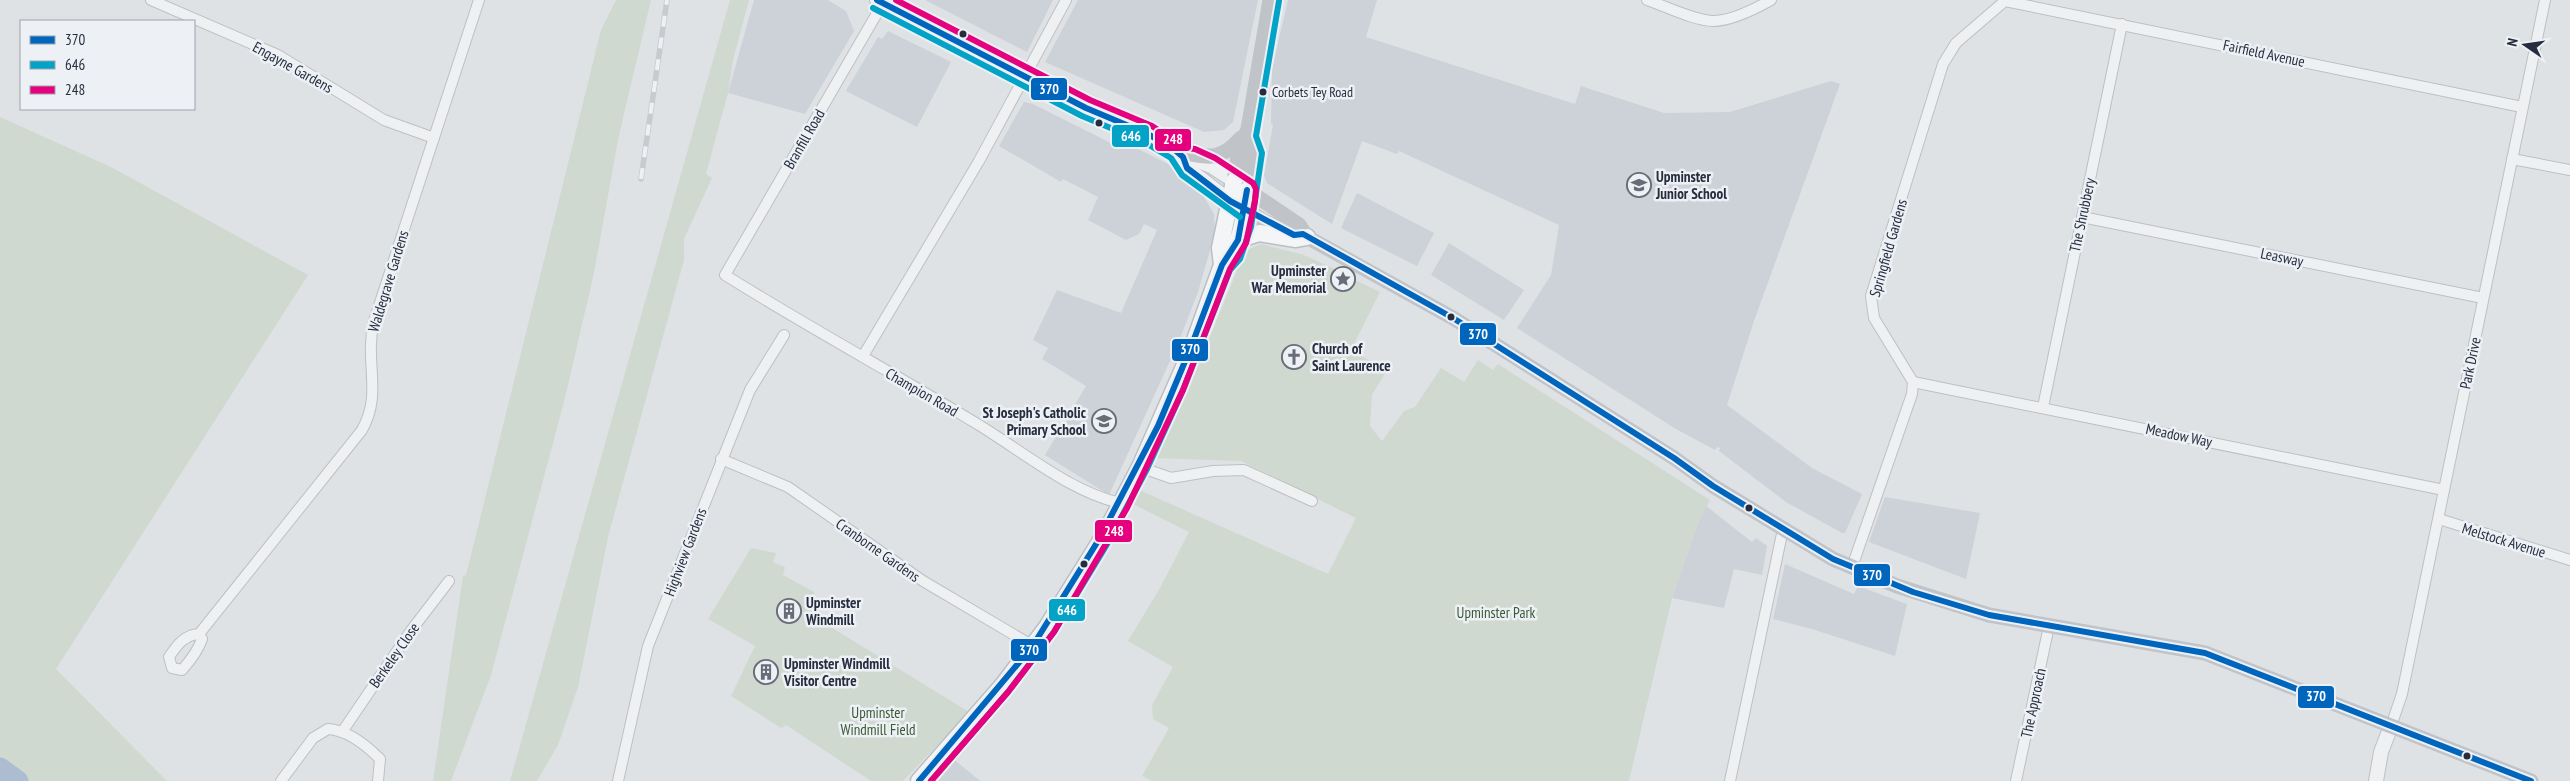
<svg xmlns="http://www.w3.org/2000/svg" width="2570" height="781" font-family="'PT Sans Narrow',sans-serif">
  <style>
    .built { fill: #cdd1d8 }
    .green { fill: #cfd9d0 }
    .lines { fill: none; stroke-linecap: round; stroke-linejoin: round }
    .river { stroke: #adbdd1; stroke-width: 21 }
    .minor-casing { stroke: #bdc0c3; stroke-width: 12 }
    .tertiary-casing { stroke: #bdc0c3; stroke-width: 16 }
    .primary-casing { stroke: #bbbec3; stroke-width: 19 }
    .minor { stroke: #eff0f2; stroke-width: 10 }
    .tertiary { stroke: #eff0f2; stroke-width: 14 }
    .secondary { stroke: #c0c3c8; stroke-width: 15 }
    .primary { stroke: #f3f5f6; stroke-width: 16 }
    .rail-casing { stroke: #c8cacd; stroke-width: 5.5 }
    .rail { stroke: #edf0f5; stroke-width: 4; stroke-dasharray: 11; stroke-linecap: butt }
    .bus-1-casing { stroke: #edf0f5; stroke-width: 10 }
    .bus-2-casing { stroke: #edf0f5; stroke-width: 10 }
    .bus-3-casing { stroke: #edf0f5; stroke-width: 10 }
    .bus-1 { stroke: #0065bd; stroke-width: 6 }
    .bus-2 { stroke: #02a3c7; stroke-width: 6 }
    .bus-3 { stroke: #e5007d; stroke-width: 6 }
    .bus-dot { fill: #262e3e; stroke: #edf0f5; stroke-width: 2 }
    .labels { text-anchor: middle; dominant-baseline: central; stroke-width: 5; stroke-linejoin: round; paint-order: stroke }
    .bus-label { font-size: 14px; fill: #262e3e; stroke: #edf0f5; text-anchor: start }
    .street-label { font-size: 15px; fill: #262e3e; stroke: #edf0f5 }
    .poi-label { font-size: 15px; font-weight: bold; fill: #262e3e; stroke: #edf0f5; text-anchor: start }
    .park-label { font-size: 15px; fill: #395a33; stroke: #edf0f5 }
    .line-badge { stroke: #edf0f5; stroke-width: 2 }
    .badge-label { font-size: 14px; text-anchor: middle; font-weight: bold; fill: #fff }
  </style>
  <rect width="100%" height="100%" fill="#dfe2e5"/>
  <g class="built">
    <path d="M 754,0 L 828,0 L 846,11 L 854,31 L 805,114 L 728,93 Z"/>
    <path d="M 925,0 L 1053,0 L 1027,52 Z"/>
    <path d="M 1078,0 L 1258,0 L 1233,122 L 1224,130 L 1204,132 L 1045,62 Z"/>
    <path d="M 1288,0 L 1377,0 L 1366,37 L 1575,104 L 1581,86 L 1664,113 L 1730,112 L 1831,81 L 1840,84 L 1754,321 L 1727,405 L 1812,468 L 1862,494 L 1845,533 L 1842,533 L 1786,502 L 1719,451 L 1720,448 L 1717,447 L 1715,450 L 1676,429 L 1517,328 L 1551,275 L 1559,225 L 1399,151 L 1397,154 L 1362,141 L 1332,224 L 1267,183 L 1264,175 L 1273,125 L 1271,124 L 1272,69 Z"/>
    <path d="M 888,31 L 951,62 L 917,127 L 846,91 L 878,37 L 882,39 Z"/>
    <path d="M 1024,102 L 1033,104 L 1123,149 L 1126,143 L 1170,165 L 1187,176 L 1200,190 L 1214,214 L 1215,233 L 1198,292 L 1179,341 L 1109,495 L 1045,455 L 1086,386 L 1042,359 L 1048,348 L 1033,340 L 1057,290 L 1121,313 L 1157,230 L 1144,224 L 1139,234 L 1126,240 L 1088,220 L 1098,197 L 1063,179 L 1061,182 L 999,146 Z"/>
    <path d="M 1357,193 L 1434,233 L 1417,266 L 1341,228 Z"/>
    <path d="M 1449,243 L 1524,290 L 1504,320 L 1431,275 Z"/>
    <path d="M 1885,497 L 1980,513 L 1966,579 L 1869,542 Z"/>
    <path d="M 1706,506 L 1752,542 L 1756,538 L 1767,546 L 1762,575 L 1734,569 L 1724,608 L 1672,598 L 1698,523 Z"/>
    <path d="M 1785,564 L 1854,594 L 1858,586 L 1907,604 L 1895,656 L 1812,629 L 1773,619 Z"/>
    <path d="M 951,757 L 979,780 L 982,781 L 932,781 Z"/>
  </g>
  <g class="green">
    <path d="M 616,0 L 651,0 L 619,135 L 594,273 L 564,402 L 491,675 L 451,781 L 433,781 L 463,576 L 466,575 L 601,30 Z"/>
    <path d="M 730,0 L 749,0 L 733,60 L 728,93 L 706,174 L 712,178 L 684,239 L 684,260 L 608,537 L 578,687 L 558,745 L 537,781 L 510,781 Z"/>
    <path d="M 0,117 L 111,167 L 308,275 L 56,669 L 167,781 L 0,781 Z"/>
    <path d="M 1261,244 L 1304,255 L 1341,272 L 1340,279 L 1346,282 L 1351,278 L 1380,292 L 1351,350 L 1387,370 L 1372,395 L 1370,426 L 1382,441 L 1404,411 L 1415,407 L 1441,368 L 1464,382 L 1478,360 L 1493,370 L 1498,364 L 1710,500 L 1698,523 L 1672,598 L 1629,781 L 1152,781 L 1142,776 L 1169,728 L 1153,719 L 1152,705 L 1173,667 L 1128,641 L 1160,588 L 1189,532 L 1131,503 L 1137,489 L 1328,574 L 1356,518 L 1241,461 L 1150,458 L 1196,371 L 1245,251 Z"/>
    <path d="M 751,548 L 776,553 L 773,562 L 785,567 L 783,575 L 814,592 L 821,621 L 969,712 L 903,781 L 871,781 L 786,725 L 781,728 L 731,696 L 755,646 L 708,619 Z"/>
  </g>
  <g class="lines">
    <path class="river" d="M 0,768 L 18,781"/>
    <defs>
      <g id="minor">
        <path d="M 151,0 L 278,55 L 384,120 L 434,138"/>
        <path d="M 1647,0 C 1665,6 1695,21 1713,21 C 1732,21 1755,9 1771,0"/>
        <path d="M 2005,1 L 2522,107"/>
        <path d="M 883,3 L 725,275 C 808,327 895,374 979,425 C 1023,452 1071,492 1120,503"/>
        <path d="M 2512,159 L 2570,170"/>
        <path d="M 2082,217 L 2483,298"/>
        <path d="M 863,356 L 979,161 L 1066,0"/>
        <path d="M 1913,382 L 2444,490"/>
        <path d="M 2043,407 L 2122,24"/>
        <path d="M 721,459 L 788,487 L 923,581 L 1033,646"/>
        <path d="M 1140,467 L 1171,478 L 1213,471 L 1244,470 L 1312,501"/>
        <path d="M 2439,519 L 2570,560"/>
        <path d="M 1852,567 L 1912,394 L 1913,382 L 1874,318 L 1871,296 L 1943,64 L 1956,43 L 2006,0"/>
        <path d="M 199,634 L 202,639 C 198,651 190,661 182,670 L 172,668 L 169,657 C 177,645 184,635 199,634 L 362,430 C 383,393 364,362 374,321 L 479,0"/>
        <path d="M 2391,726 L 2402,694 L 2545,0"/>
        <path d="M 342,732 L 410,632 L 449,581"/>
        <path d="M 281,781 L 313,738 L 328,729 C 347,730 367,746 380,759 L 378,781"/>
        <path d="M 618,781 L 648,646 L 750,390 L 784,335"/>
        <path d="M 1730,781 L 1783,529"/>
        <path d="M 2016,781 L 2049,626"/>
      </g>
      <g id="tertiary">
        <path d="M 877,0 L 1086,108 L 1148,134 L 1176,151 L 1183,157 L 1187,168 L 1230,201"/>
        <path d="M 1189,157 L 1211,166 L 1234,181"/>
        <path d="M 2376,781 L 2381,752 L 2391,726"/>
      </g>
      <g id="primary">
        <path d="M 1238,240 L 1259,233 L 1296,239 L 1307,237"/>
        <path d="M 1222,265 C 1242,245 1244,217 1247,190"/>
        <path d="M 919,781 L 1003,685 L 1047,627 L 1105,534 L 1140,467 L 1191,351 L 1222,265 L 1220,248 L 1234,181"/>
      </g>
    </defs>
    <use href="#minor" class="minor-casing"/>
    <use href="#tertiary" class="tertiary-casing"/>
    <use href="#primary" class="primary-casing"/>
    <use href="#minor" class="minor"/>
    <use href="#tertiary" class="tertiary"/>
    <g class="secondary">
      <path d="M 1270,0 L 1248,129 L 1239,150 L 1234,181 L 1299,225 L 1307,237 L 1453,318 L 1674,458 L 1713,486 L 1833,559 L 1897,586 L 1989,615 L 2205,653 L 2531,781"/>
      <path d="M 1247,137 L 1253,153 L 1247,190"/>
      <path d="M 1176,151 C 1206,156 1218,164 1241,138"/>
      <path d="M 1235,204 L 1266,222 L 1297,235"/>
    </g>
    <use href="#primary" class="primary"/>
    <defs>
      <path id="rail" d="M 641,179 L 667,0"/>
    </defs>
    <use href="#rail" class="rail-casing"/>
    <use href="#rail" class="rail"/>
    <defs>
      <g id="bus-1">
        <path d="M 877,0 L 1086,108 L 1148,134 L 1176,151 L 1183,157 L 1187,168 L 1230,201 L 1294,235 L 1303,234 L 1453,318 L 1674,458 L 1713,486 L 1833,559 L 1913,592 L 1989,615 L 2205,653 L 2531,781"/>
        <path d="M 919,781 L 1032,647 L 1098,541 L 1158,426 L 1191,347 L 1222,265 L 1238,240 L 1247,190"/>
      </g>
      <g id="bus-2">
        <path d="M 873,8 L 1082,116 L 1144,142 L 1171,158 L 1182,175 L 1240,217"/>
        <path d="M 931,781 L 1008,692 L 1054,632 L 1106,546 L 1147,469 L 1183,390 L 1230,270 L 1240,259 L 1251,227 L 1262,153 L 1256,136 L 1279,1"/>
      </g>
      <path id="bus-3" d="M 896,0 L 1090,100 L 1152,126 L 1186,148 L 1195,149 L 1215,158 L 1253,183 L 1256,189 L 1255,201 L 1246,243 L 1230,269 L 1183,390 L 1127,508 L 1054,632 L 1008,692 L 931,781"/>
    </defs>
    <use href="#bus-1" class="bus-1-casing"/>
    <use href="#bus-2" class="bus-2-casing"/>
    <use href="#bus-3" class="bus-3-casing"/>
    <use href="#bus-1" class="bus-1"/>
    <use href="#bus-2" class="bus-2"/>
    <use href="#bus-3" class="bus-3"/>
  </g>
  <defs>
    <symbol id="school-ring" viewBox="-11 -11 22 22"><circle r="9.5" fill="#edf0f5" stroke="#676d78" stroke-width="1.5"/><path d="M0-5L7-2L0 1L-7-2ZM-4 1L0 2.5L4 1V4Q0 6-4 4Z" fill="#676d78"/></symbol>
    <symbol id="sight-ring" viewBox="-11 -11 22 22"><circle r="9.5" fill="#edf0f5" stroke="#676d78" stroke-width="1.5"/><path d="M0-6L1.8-2.2L6-1.7L2.9 1.2L3.7 5.4L0 3.3L-3.7 5.4L-2.9 1.2L-6-1.7L-1.8-2.2Z" fill="#676d78"/></symbol>
    <symbol id="church-ring" viewBox="-11 -11 22 22"><circle r="9.5" fill="#edf0f5" stroke="#676d78" stroke-width="1.5"/><path d="M-1.2-6h2.4v3.5h3.3v2.4h-3.3V6h-2.4V-.1h-3.3v-2.4h3.3Z" fill="#676d78"/></symbol>
    <symbol id="building-ring" viewBox="-11 -11 22 22"><circle r="9.5" fill="#edf0f5" stroke="#676d78" stroke-width="1.5"/><path d="M-4-6H4V6H1V3H-1V6H-4ZM-2.5-4.3h1.7v1.8h-1.7ZM.8-4.3h1.7v1.8H.8ZM-2.5-1h1.7V.8h-1.7ZM.8-1h1.7V.8H.8Z" fill="#676d78"/></symbol>
  </defs>
  <g fill-rule="evenodd">
    <use href="#school-ring" x="1625" y="171" width="28" height="28"/>
    <use href="#sight-ring" x="1329" y="265" width="28" height="28"/>
    <use href="#church-ring" x="1280" y="343" width="28" height="28"/>
    <use href="#school-ring" x="1090" y="407" width="28" height="28"/>
    <use href="#building-ring" x="775" y="597" width="28" height="28"/>
    <use href="#building-ring" x="752" y="658" width="28" height="28"/>
  </g>
  <g class="bus-dot">
    <circle cx="963" cy="34" r="4.5"/>
    <circle cx="1263" cy="92" r="4.5"/>
    <circle cx="1099" cy="123" r="4.5"/>
    <circle cx="1451" cy="317" r="4.5"/>
    <circle cx="1749" cy="508" r="4.5"/>
    <circle cx="1084" cy="564" r="4.5"/>
    <circle cx="2467" cy="756" r="4.5"/>
  </g>
  <g class="labels">
    <g class="bus-label">
      <text x="1272" y="92">Corbets Tey Road</text>
    </g>
    <g class="street-label">
      <text transform="translate(2264 53) rotate(12)">Fairfield Avenue</text>
      <text transform="translate(293 67) rotate(29)">Engayne Gardens</text>
      <text transform="translate(804 139) rotate(-60)">Branfill Road</text>
      <text transform="translate(2082 215) rotate(-78)">The Shrubbery</text>
      <text transform="translate(1888 248) rotate(-74)">Springfield Gardens</text>
      <text transform="translate(2282 257) rotate(12)">Leasway</text>
      <text transform="translate(388 281) rotate(-73)">Waldegrave Gardens</text>
      <text transform="translate(2470 363) rotate(-78)">Park Drive</text>
      <text transform="translate(922 392) rotate(30)">Champion Road</text>
      <text transform="translate(2179 435) rotate(12)">Meadow Way</text>
      <text transform="translate(2504 540) rotate(17)">Melstock Avenue</text>
      <text transform="translate(878 550) rotate(35)">Cranborne Gardens</text>
      <text transform="translate(685 552) rotate(-69)">Highview Gardens</text>
      <text transform="translate(394 655) rotate(-55)">Berkeley Close</text>
      <text transform="translate(2033 703) rotate(-78)">The Approach</text>
    </g>
    <g class="poi-label">
      <text x="1656" y="176">Upminster<tspan x="1656" dy="17">Junior School</tspan></text>
      <text x="1326" y="270" text-anchor="end">Upminster<tspan x="1326" dy="17">War Memorial</tspan></text>
      <text x="1312" y="348">Church of<tspan x="1312" dy="17">Saint Laurence</tspan></text>
      <text x="1086" y="412" text-anchor="end">St Joseph's Catholic<tspan x="1086" dy="17">Primary School</tspan></text>
      <text x="806" y="602">Upminster<tspan x="806" dy="17">Windmill</tspan></text>
      <text x="784" y="663">Upminster Windmill<tspan x="784" dy="17">Visitor Centre</tspan></text>
    </g>
    <g class="park-label">
      <text x="1496" y="612">Upminster Park</text>
      <text x="878" y="712">Upminster<tspan x="878" dy="17">Windmill Field</tspan></text>
    </g>
  </g>
  <g class="line-badge">
    <rect x="1030" y="77" width="38" height="24" rx="5" fill="#0065bd"/>
    <rect x="1111" y="124" width="39" height="24" rx="5" fill="#02a3c7"/>
    <rect x="1154" y="128" width="38" height="24" rx="5" fill="#e5007d"/>
    <rect x="1459" y="322" width="38" height="24" rx="5" fill="#0065bd"/>
    <rect x="1171" y="338" width="38" height="24" rx="5" fill="#0065bd"/>
    <rect x="1094" y="519" width="39" height="24" rx="5" fill="#e5007d"/>
    <rect x="1853" y="563" width="38" height="24" rx="5" fill="#0065bd"/>
    <rect x="1048" y="598" width="38" height="24" rx="5" fill="#02a3c7"/>
    <rect x="1010" y="638" width="38" height="24" rx="5" fill="#0065bd"/>
    <rect x="2297" y="685" width="38" height="24" rx="5" fill="#0065bd"/>
  </g>
  <g class="badge-label">
    <text x="1049" y="94">370</text>
    <text x="1131" y="141">646</text>
    <text x="1173" y="144">248</text>
    <text x="1478" y="339">370</text>
    <text x="1190" y="354">370</text>
    <text x="1114" y="536">248</text>
    <text x="1872" y="580">370</text>
    <text x="1067" y="615">646</text>
    <text x="1029" y="655">370</text>
    <text x="2316" y="701">370</text>
  </g>
  <rect x="20" y="20" width="175" height="90" fill="#edf0f5" stroke="#9da2ac"/>
  <rect x="30" y="36" width="25" height="8" fill="#0065bd" stroke="#9da2ac"/>
  <text x="65" y="45" font-size="15" fill="#262e3e">370</text>
  <rect x="30" y="61" width="25" height="8" fill="#02a3c7" stroke="#9da2ac"/>
  <text x="65" y="70" font-size="15" fill="#262e3e">646</text>
  <rect x="30" y="86" width="25" height="8" fill="#e5007d" stroke="#9da2ac"/>
  <text x="65" y="95" font-size="15" fill="#262e3e">248</text>
  <g transform="translate(2525 45) rotate(283)" stroke="#edf0f5" stroke-width="4" paint-order="stroke">
  <path d="M0-4L9 19L0 12L-9 19Z" fill="#262e3e"/>
  <text y="-8" font-size="14" font-weight="bold" text-anchor="middle" fill="#262e3e">N</text>
  </g>
</svg>
